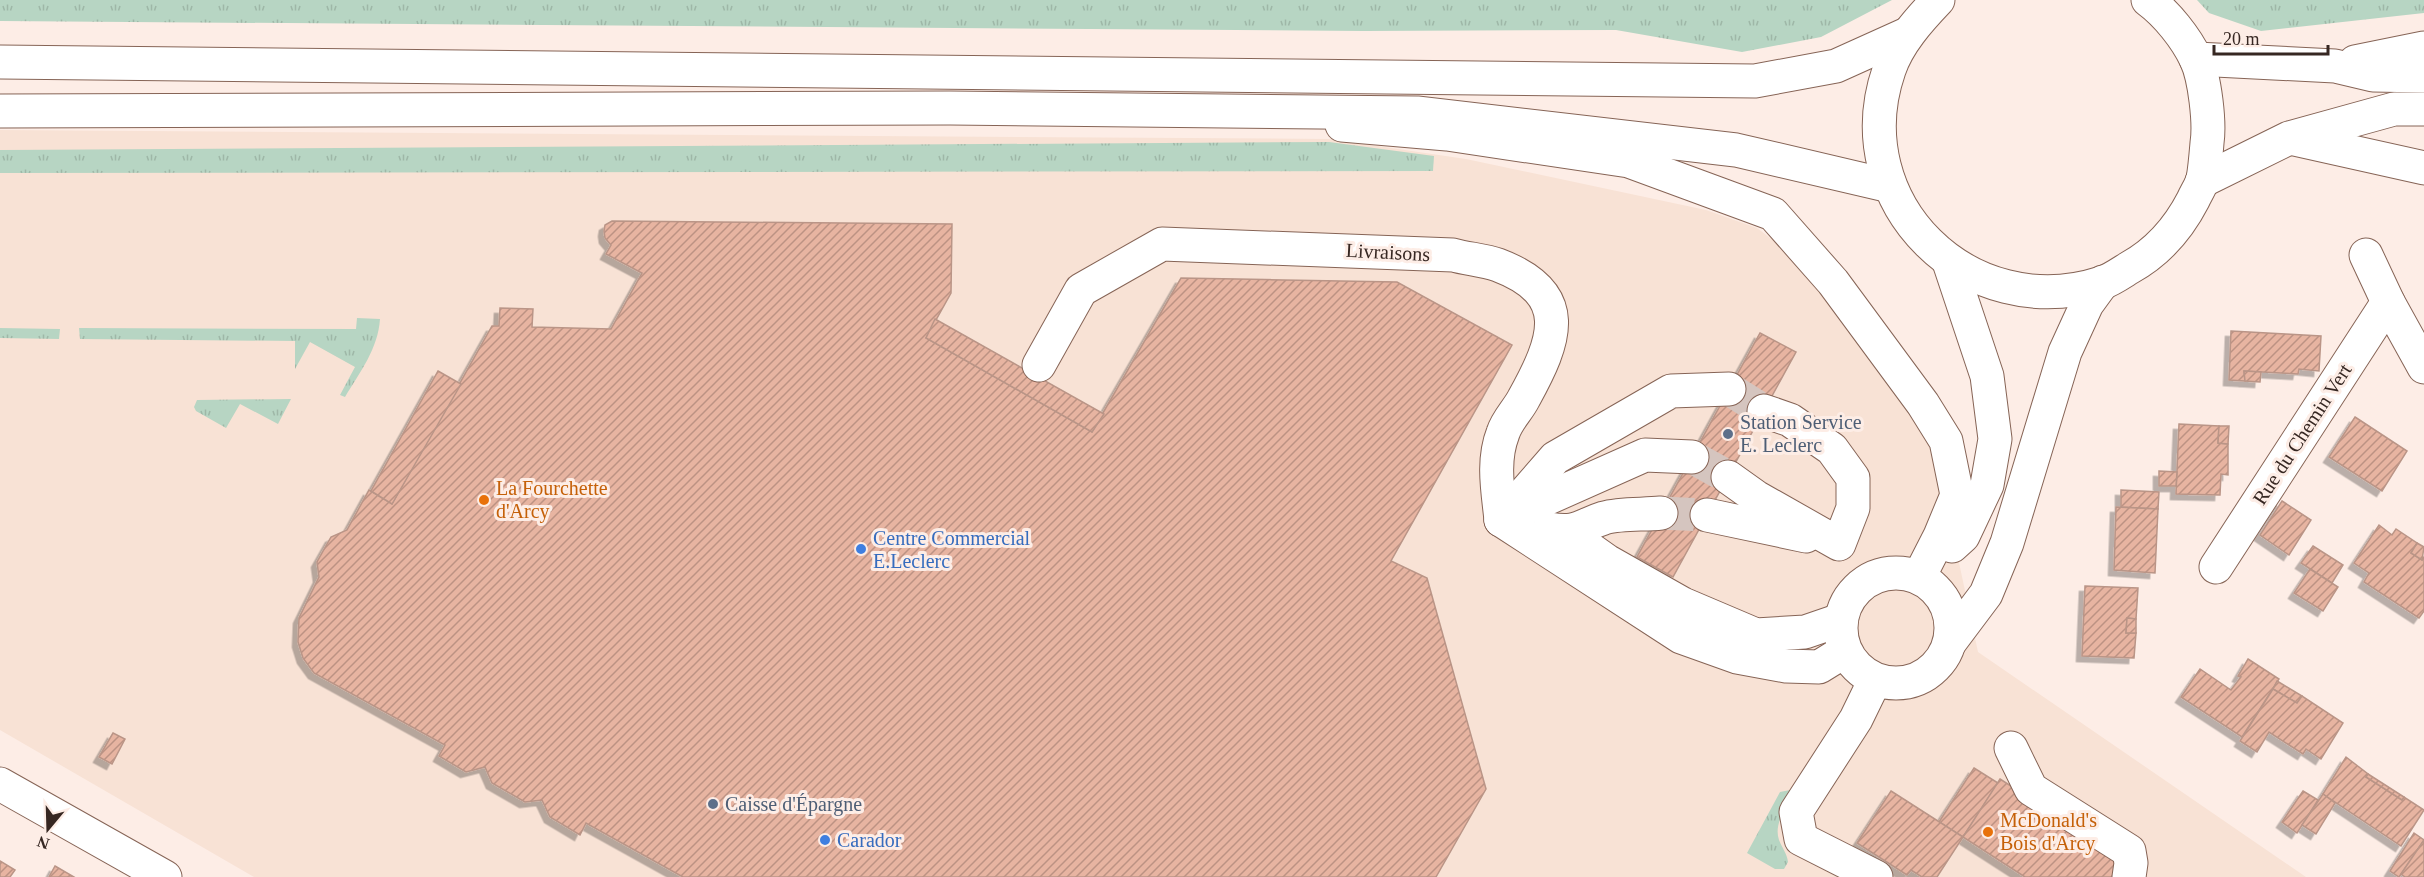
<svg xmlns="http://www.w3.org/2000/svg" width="2424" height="877" font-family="Georgia,serif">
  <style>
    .commercial { fill: #f8e2d5 }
    .grass { fill: url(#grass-tufts) }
    .building { fill: url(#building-hatch); stroke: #ba9587; stroke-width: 1.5; filter: url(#shadow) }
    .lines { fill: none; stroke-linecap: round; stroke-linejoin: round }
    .minor-tunnel { stroke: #d5c5bf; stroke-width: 33; stroke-dasharray: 33 16; stroke-linecap: butt }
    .minor-casing { stroke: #866456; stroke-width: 35 }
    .major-casing { stroke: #866456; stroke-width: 35 }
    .minor { stroke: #fff; stroke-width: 33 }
    .major { stroke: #fff; stroke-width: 33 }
    .service-dot { fill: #5c6f8a; stroke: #fdede6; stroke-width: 2 }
    .food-dot { fill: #e8710a; stroke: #fdede6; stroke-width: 2 }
    .shop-dot { fill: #3f7fe0; stroke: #fdede6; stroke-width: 2 }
    .labels { text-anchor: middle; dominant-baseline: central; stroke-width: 6; stroke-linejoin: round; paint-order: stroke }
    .street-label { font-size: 20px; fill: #362722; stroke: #fdede6 }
    .service-label { font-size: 20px; fill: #4e5e75; stroke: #fdede6; text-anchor: start }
    .food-label { font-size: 20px; fill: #c56008; stroke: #fdede6; text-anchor: start }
    .shop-label { font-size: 20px; fill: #366cbe; stroke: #fdede6; text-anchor: start }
  </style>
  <defs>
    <pattern id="grass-tufts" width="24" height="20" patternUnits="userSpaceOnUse" patternTransform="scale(1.5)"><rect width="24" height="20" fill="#b7d5c3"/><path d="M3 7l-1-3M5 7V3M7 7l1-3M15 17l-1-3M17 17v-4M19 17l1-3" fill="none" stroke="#9eb7a7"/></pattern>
    <pattern id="building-hatch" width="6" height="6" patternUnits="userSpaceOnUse" patternTransform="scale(1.5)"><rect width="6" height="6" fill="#e7b4a1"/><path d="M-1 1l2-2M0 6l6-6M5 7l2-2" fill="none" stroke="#bc9283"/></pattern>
    <filter id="shadow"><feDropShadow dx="-5.5" dy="5.5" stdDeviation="0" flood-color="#0004"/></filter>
  </defs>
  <rect width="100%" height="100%" fill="#fdede6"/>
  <path class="commercial" d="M 0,130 L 1330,139 L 1466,159 L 1706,210 L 1757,228 L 1799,260 L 1933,440 L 1978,652 L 2306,877 L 254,877 L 0,730 Z"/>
  <g class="grass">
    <path d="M 0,0 L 1892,0 L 1821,37 L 1742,52 L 1616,30 L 1364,31 L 0,21 Z"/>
    <path d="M 2197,0 L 2424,0 L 2424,13 L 2261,31 L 2209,13 Z"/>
    <path d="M 1329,142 L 1434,156 L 1433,171 L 0,173 L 0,150 Z"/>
    <path d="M 357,318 L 380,319 C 378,349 360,372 345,397 L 340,395 L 355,367 L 310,342 L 295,369 L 295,341 L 80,339 L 79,328 L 356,329 Z"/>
    <path d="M 0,328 L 60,329 L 59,339 L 0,338 Z"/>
    <path d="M 291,399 L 278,424 L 240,404 L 226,428 L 196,411 L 194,407 L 197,400 Z"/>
    <path d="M 1790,790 L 1797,791 C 1788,805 1773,822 1779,840 C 1782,848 1787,853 1788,862 L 1784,869 L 1775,869 L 1747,853 L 1780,792 Z"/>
  </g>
  <g class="building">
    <path d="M 612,221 L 952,224 L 951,293 L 926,338 L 1092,432 L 1181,278 L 1397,282 L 1512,345 L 1391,561 L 1427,578 L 1486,789 L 1436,877 L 683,877 L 586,823 L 580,835 L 550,817 L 542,800 L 525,802 L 492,783 L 485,767 L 466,772 L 439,756 L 445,745 L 314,673 L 303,658 L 298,642 L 299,618 L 319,577 L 317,562 L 331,537 L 347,530 L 369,490 L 392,504 L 492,326 L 499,326 L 500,308 L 533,309 L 532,327 L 611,329 L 642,273 L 606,254 L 611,245 L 605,238 L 604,231 L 605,225 Z"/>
    <path d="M 935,319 L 1104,414 L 1092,432 L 926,338 Z"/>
    <path d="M 2231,331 L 2321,336 L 2319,371 L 2299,369 L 2298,374 L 2244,371 L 2245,381 L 2229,380 Z"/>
    <path d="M 1760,333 L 1796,352 L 1673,577 L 1637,557 Z"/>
    <path d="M 438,371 L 461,384 L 392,504 L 371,491 Z"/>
    <path d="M 2244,371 L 2261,372 L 2260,382 L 2245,381 Z"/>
    <path d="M 2355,417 L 2407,451 L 2382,491 L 2329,457 Z"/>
    <path d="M 2179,424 L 2219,426 L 2218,443 L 2228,444 L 2228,475 L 2221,474 L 2220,495 L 2176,494 Z"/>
    <path d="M 2219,426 L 2229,426 L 2228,444 L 2218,443 Z"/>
    <path d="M 2159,471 L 2177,472 L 2176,486 L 2159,486 Z"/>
    <path d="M 2121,490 L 2159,492 L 2158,509 L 2121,507 Z"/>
    <path d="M 2282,501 L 2311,520 L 2289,555 L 2260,535 Z"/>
    <path d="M 2116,507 L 2158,509 L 2155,573 L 2114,570 Z"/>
    <path d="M 2379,525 L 2392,535 L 2396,529 L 2417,543 L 2411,553 L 2422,560 L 2424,557 L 2424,611 L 2419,618 L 2364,582 L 2369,573 L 2354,563 Z"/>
    <path d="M 2417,543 L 2424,547 L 2422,560 L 2411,553 Z"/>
    <path d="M 2313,546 L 2343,565 L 2332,583 L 2301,563 Z"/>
    <path d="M 2310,569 L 2338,587 L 2323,611 L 2294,593 Z"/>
    <path d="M 2085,586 L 2138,588 L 2136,619 L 2127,618 L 2126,633 L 2136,633 L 2134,658 L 2082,656 Z"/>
    <path d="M 2127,618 L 2136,619 L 2136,633 L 2126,633 Z"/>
    <path d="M 2248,659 L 2279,679 L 2242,737 L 2181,697 L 2200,669 L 2231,690 L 2241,677 L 2238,676 Z"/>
    <path d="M 2277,681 L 2302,696 L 2297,703 L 2273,689 Z"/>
    <path d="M 2273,689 L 2297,703 L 2302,696 L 2343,723 L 2321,759 L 2306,749 L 2303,754 L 2269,732 L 2257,752 L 2240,741 Z"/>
    <path d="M 113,733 L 125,739 L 112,764 L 99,757 Z"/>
    <path d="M 2346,757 L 2368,774 L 2366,777 L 2402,800 L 2404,797 L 2424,810 L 2401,846 L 2323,794 Z"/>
    <path d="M 1974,768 L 1998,783 L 1963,837 L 1939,822 Z"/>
    <path d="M 2368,774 L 2404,797 L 2402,800 L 2366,777 Z"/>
    <path d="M 2000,779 L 2110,850 L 2122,863 L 2113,877 L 2025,877 L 1963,837 Z"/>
    <path d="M 1891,791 L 1963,837 L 1937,877 L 1922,877 L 1911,870 L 1907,875 L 1857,843 Z"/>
    <path d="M 2303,791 L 2318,800 L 2297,833 L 2282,822 Z"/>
    <path d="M 2323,794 L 2335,803 L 2316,834 L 2302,825 Z"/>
    <path d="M 2414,833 L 2424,840 L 2399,877 L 2390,871 Z"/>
    <path d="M 2424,840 L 2424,877 L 2405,877 L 2401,874 Z"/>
    <path d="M 0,861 L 15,870 L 10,877 L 0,877 Z"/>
    <path d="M 55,866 L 74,877 L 49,877 Z"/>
  </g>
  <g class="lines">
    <g class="minor-tunnel">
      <path d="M 1729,389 L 1764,411"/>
      <path d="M 1692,457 L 1728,477"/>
      <path d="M 1661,513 L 1707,515"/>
    </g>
    <defs>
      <g id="minor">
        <path d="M 1342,125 L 1447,134 L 1629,161 L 1773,214 L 1833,282 L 1923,404 L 1946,441 L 1957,495 L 1940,536 L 1919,577"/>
        <path d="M 2366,255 L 2388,302 L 2424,367"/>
        <path d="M 1949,262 L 1987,376 L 1995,439 L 1987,485 L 1963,536 L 1952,546"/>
        <path d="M 1039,365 L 1081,290 L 1162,244 L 1453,255 C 1467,259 1484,260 1498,265 C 1574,294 1556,340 1524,398 C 1518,410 1507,420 1503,433 C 1492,461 1498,491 1501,520"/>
        <path d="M 1728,477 L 1756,497 L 1839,544 L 1853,508 L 1853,478 L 1832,449 L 1790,420 L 1764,411"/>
        <path d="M 1510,515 L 1645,455 L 1692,457"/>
        <path d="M 1707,515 L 1806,536"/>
        <path d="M 1501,520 L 1681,637 L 1737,657 L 1786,666 L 1819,667 L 1845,651"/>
        <path d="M 1501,520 L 1555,458 L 1671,391 L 1729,389"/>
        <path d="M 1549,529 C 1578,534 1579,526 1604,518 C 1621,513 1644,515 1661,513"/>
        <path d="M 1566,532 L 1607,561 L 1683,604 L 1756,635 L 1805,632 L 1840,620"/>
        <path d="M 2216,567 L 2388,302"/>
        <circle cx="1896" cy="628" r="55"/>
        <path d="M 1950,642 L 1986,594 L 2007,543 L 2065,352 L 2087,304 L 2103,282"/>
        <path d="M 1875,680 L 1856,719 L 1796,812 L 1801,839 L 1876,877"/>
        <path d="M 2011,748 L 2031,789 L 2129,851 L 2131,863 L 2129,877"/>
        <path d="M 0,784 L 165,877"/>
      </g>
      <g id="major">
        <path d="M 1938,0 C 1919,20 1898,43 1889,70 C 1843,203 1969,326 2102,283 C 2111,280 2121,273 2129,268 C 2158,252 2178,229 2193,200 C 2196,193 2201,186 2203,179 C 2205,168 2206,155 2207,143 C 2210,123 2205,78 2196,59 C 2186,38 2167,14 2148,0"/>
        <path d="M 2196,59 L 2335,66 L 2373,75 L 2424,76"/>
        <path d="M 0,62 L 1755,81 L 1836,66 L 1907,34"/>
        <path d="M 2355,62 L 2424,48"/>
        <path d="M 0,111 L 950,108 L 1417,113 L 1736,150 L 1890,186"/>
        <path d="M 2294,139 L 2424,168"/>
        <path d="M 2202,181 L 2289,138 L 2394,109 L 2424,109"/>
      </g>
    </defs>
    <use href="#minor" class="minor-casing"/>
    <use href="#major" class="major-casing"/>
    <use href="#minor" class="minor"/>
    <use href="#major" class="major"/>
  </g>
  <g class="service-dot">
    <circle cx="1728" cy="434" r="6"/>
    <circle cx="713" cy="804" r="6"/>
  </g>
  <g class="food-dot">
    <circle cx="484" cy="500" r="6"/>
    <circle cx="1988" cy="832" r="6"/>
  </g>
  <g class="shop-dot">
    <circle cx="861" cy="549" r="6"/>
    <circle cx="825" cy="840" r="6"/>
  </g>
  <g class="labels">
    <g class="street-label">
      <text transform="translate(1388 252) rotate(3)">Livraisons</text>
      <text transform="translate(2302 434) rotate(-57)">Rue du Chemin Vert</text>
    </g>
    <g class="service-label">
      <text x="1740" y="422">Station Service<tspan x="1740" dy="23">E. Leclerc</tspan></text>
      <text x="725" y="804">Caisse d'Épargne</text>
    </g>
    <g class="food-label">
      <text x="496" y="488">La Fourchette<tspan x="496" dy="23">d'Arcy</tspan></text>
      <text x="2000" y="820">McDonald's<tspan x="2000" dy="23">Bois d'Arcy</tspan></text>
    </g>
    <g class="shop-label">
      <text x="873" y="538">Centre Commercial<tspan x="873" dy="23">E.Leclerc</tspan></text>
      <text x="837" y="840">Carador</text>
    </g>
  </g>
  <g transform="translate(48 829) rotate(199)" stroke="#fdede6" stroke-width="4.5" paint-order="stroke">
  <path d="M0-4.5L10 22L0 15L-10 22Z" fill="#362722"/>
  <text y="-9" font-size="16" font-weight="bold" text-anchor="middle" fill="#362722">N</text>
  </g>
  <path d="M2214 45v9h114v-9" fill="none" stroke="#362722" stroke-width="3"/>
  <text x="2223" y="45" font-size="18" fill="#362722" stroke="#fdede6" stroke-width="4.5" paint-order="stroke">20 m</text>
</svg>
